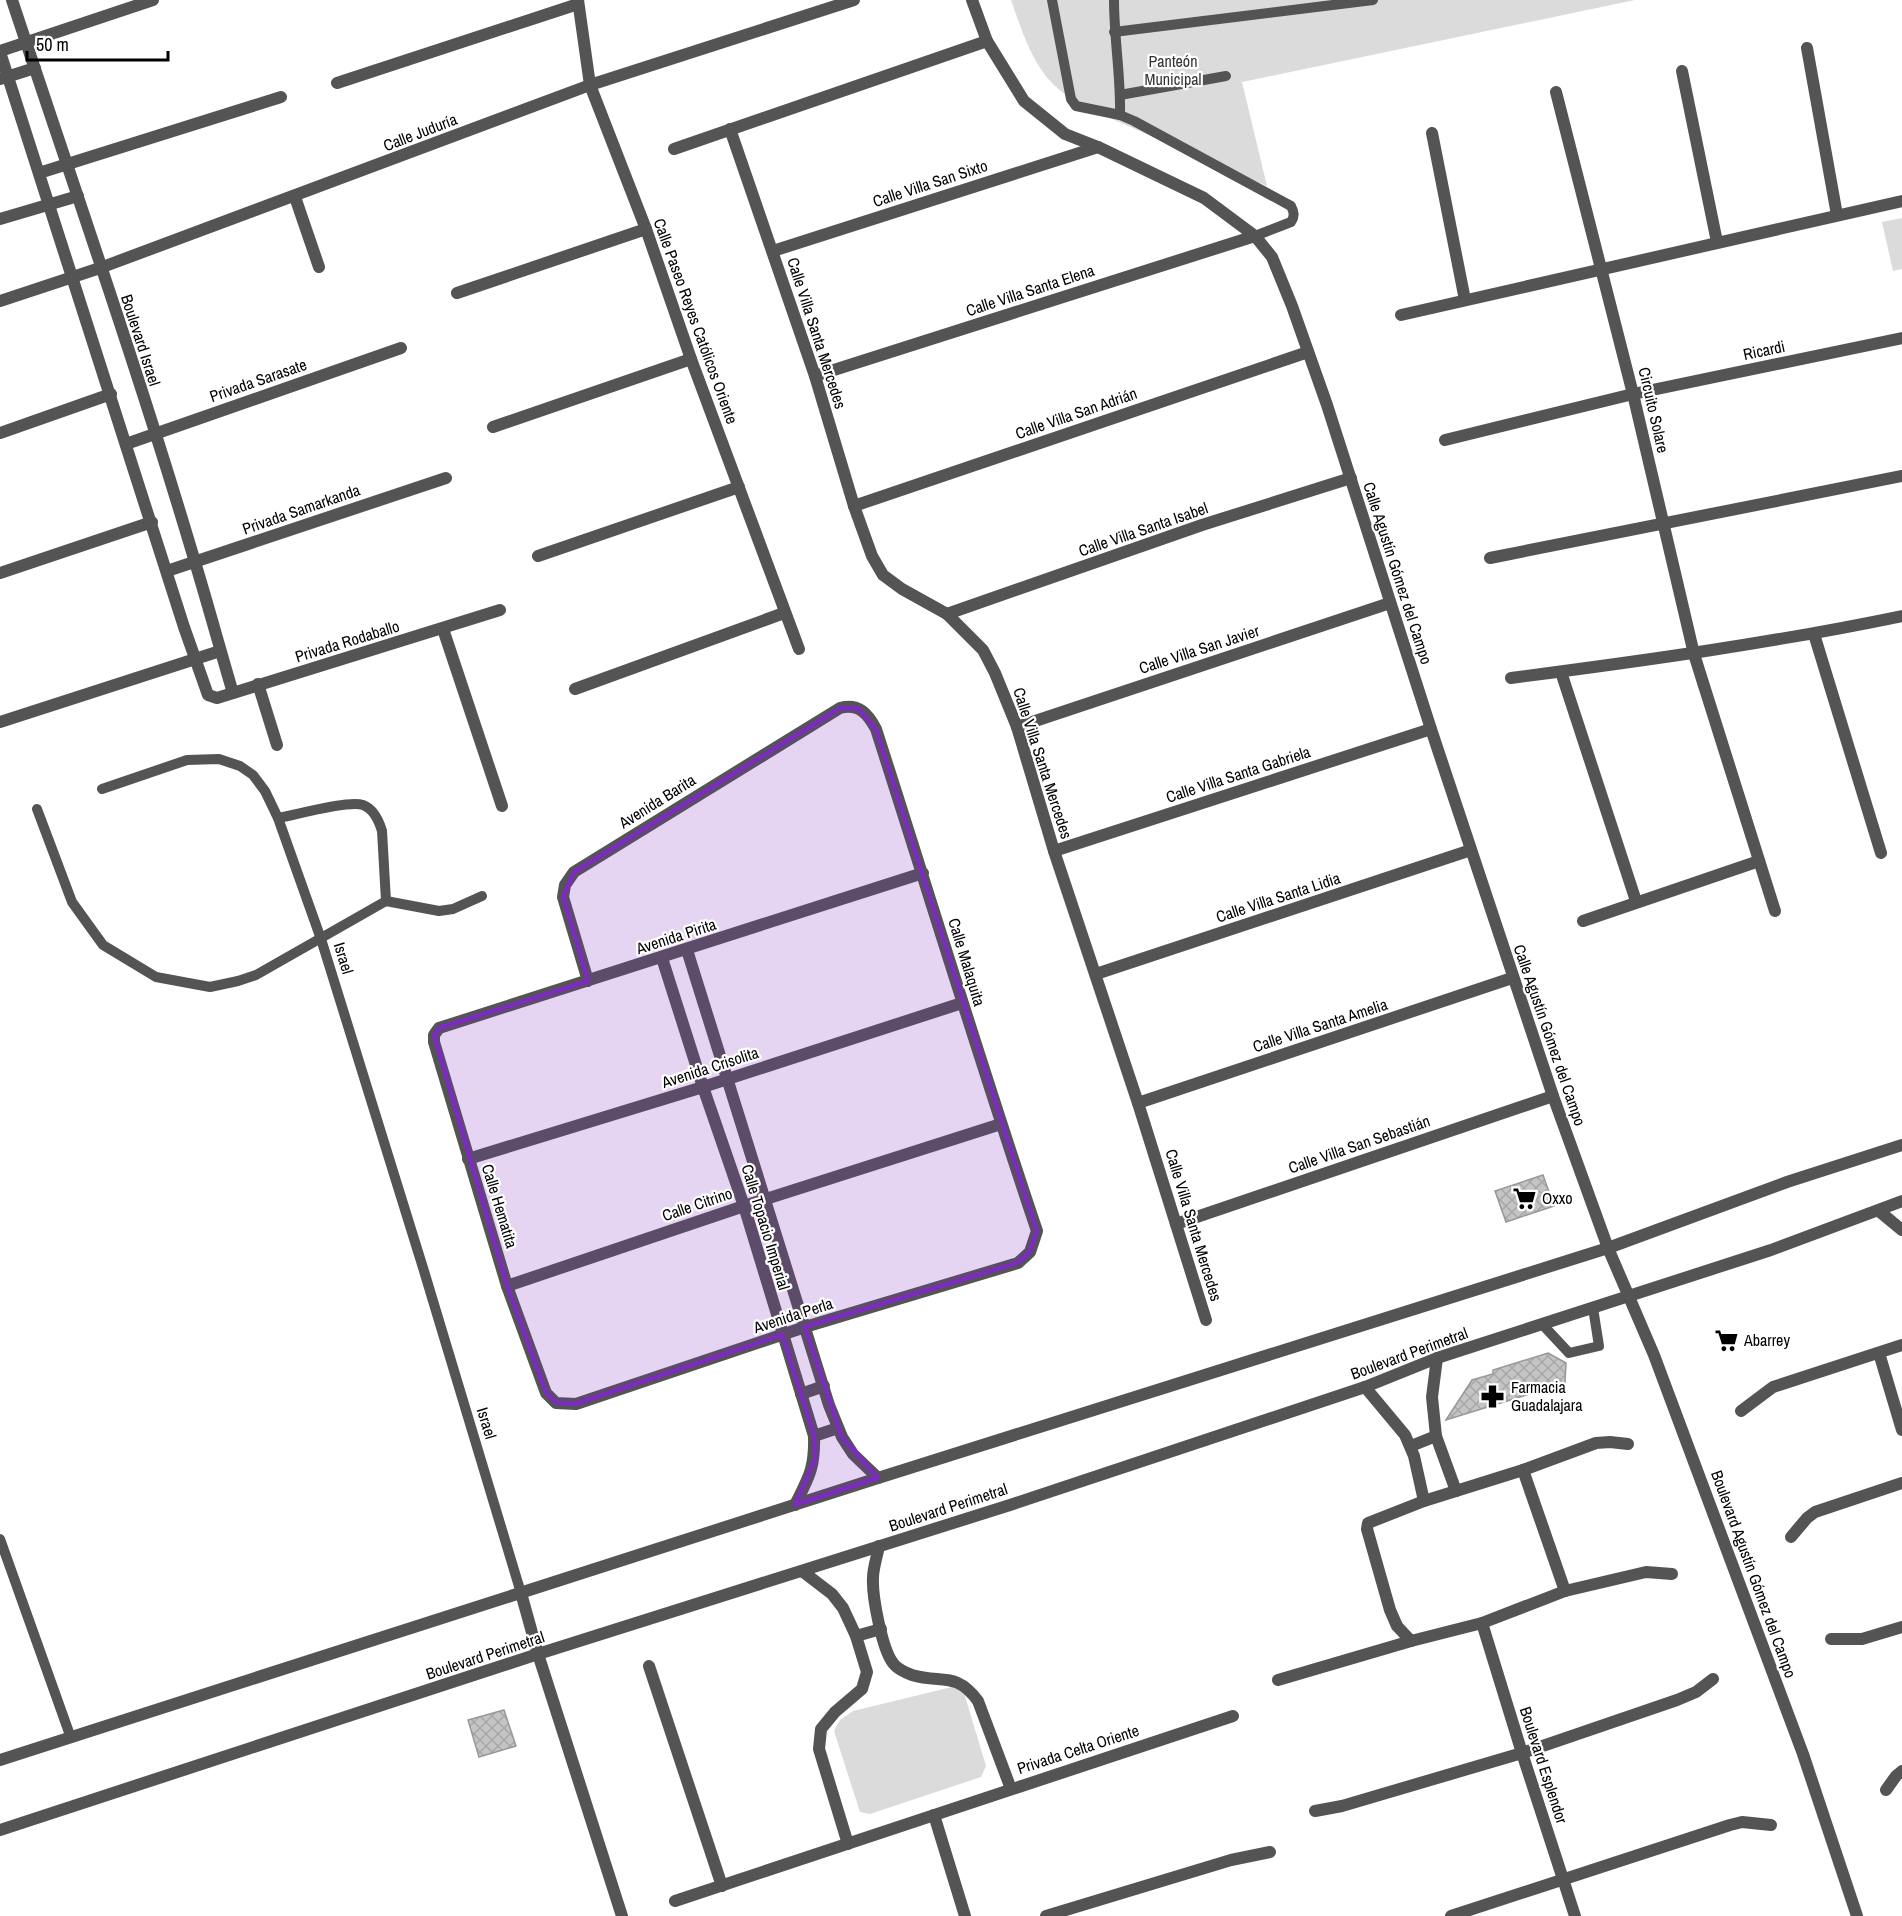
<svg xmlns="http://www.w3.org/2000/svg" width="1902" height="1916" font-family="'Archivo Narrow',sans-serif">
  <style>
    .park { fill: #dbdbdb }
    .building { fill: url(#building-cross-hatch); stroke: #989898; stroke-width: 1.5 }
    .lines { fill: none; stroke-linecap: round; stroke-linejoin: round }
    .service { stroke: #545454; stroke-width: 10 }
    .minor { stroke: #545454; stroke-width: 12 }
    .tertiary { stroke: #545454; stroke-width: 12 }
    .marked { fill: #7b2cbf; fill-opacity: 0.2; stroke: #7b2cbf; stroke-width: 4.5; stroke-linejoin: round }
    .labels { text-anchor: middle; dominant-baseline: central; stroke-width: 4.5; stroke-linejoin: round; paint-order: stroke }
    .park-label { font-size: 16px; fill: #323232; stroke: #fff }
    .street-label { font-size: 16px; fill: #000; stroke: #fff }
    .poi-label { font-size: 16px; fill: #000; stroke: #fff; text-anchor: start }
  </style>
  <defs>
    <pattern id="building-cross-hatch" width="8" height="8" patternUnits="userSpaceOnUse" patternTransform="scale(1.5)"><rect width="8" height="8" fill="#c4c4c4"/><path d="M0 0l8 8M0 8l8-8" fill="none" stroke="#a7a7a7"/></pattern>
  </defs>
  <rect width="100%" height="100%" fill="#fff"/>
  <g class="park">
    <path d="M 1011,0 L 1635,0 L 1242,82 L 1267,186 L 1075,103 C 1068,96 1060,91 1053,84 C 1031,62 1021,28 1011,0 Z"/>
    <path d="M 1902,218 L 1902,269 L 1893,271 L 1882,222 Z"/>
    <path d="M 956,1686 L 964,1693 L 986,1766 L 981,1777 L 870,1814 L 860,1812 L 834,1731 L 840,1720 L 853,1711 Z"/>
  </g>
  <g class="building">
    <path d="M 1543,1175 L 1554,1206 L 1506,1222 L 1495,1191 Z"/>
    <path d="M 1548,1353 L 1566,1363 L 1565,1383 L 1446,1420 L 1472,1380 L 1493,1374 L 1493,1370 Z"/>
    <path d="M 504,1710 L 516,1746 L 479,1757 L 468,1720 Z"/>
  </g>
  <g class="lines">
    <g class="service">
      <path d="M 1052,0 L 1071,99 L 1076,106 L 1120,115 L 1134,121 L 1291,206 C 1294,212 1295,216 1291,222 L 1255,236"/>
      <path d="M 1114,0 C 1114,39 1121,77 1120,115"/>
      <path d="M 1114,32 L 1373,0"/>
      <path d="M 1120,95 L 1226,76"/>
      <path d="M 102,789 L 187,760 L 219,759 L 240,766 L 253,775 L 265,791 L 278,818 L 321,939 L 424,1271 L 521,1593"/>
      <path d="M 37,809 L 72,902 L 103,945 L 156,977 L 210,987 L 238,981 L 256,975 L 386,901 L 382,831 C 379,821 374,809 363,805 C 348,800 296,815 278,818"/>
      <path d="M 386,901 L 439,911 L 453,909 L 482,896"/>
      <path d="M 1542,1324 L 1569,1353 L 1599,1346 L 1593,1308"/>
      <path d="M 0,1539 L 71,1738"/>
    </g>
    <g class="minor">
      <path d="M 12,0 C 74,187 139,373 195,562 C 208,605 220,649 233,693"/>
      <path d="M 578,0 L 590,85 L 646,229 L 691,359 L 799,649"/>
      <path d="M 1807,48 L 1837,215"/>
      <path d="M 0,51 L 153,0"/>
      <path d="M 0,52 L 184,627 L 208,695 L 217,698 L 500,610"/>
      <path d="M 1682,71 L 1717,242"/>
      <path d="M 0,79 L 35,68"/>
      <path d="M 337,83 L 578,4"/>
      <path d="M 1556,92 L 1633,394 L 1694,654 L 1775,911"/>
      <path d="M 730,129 L 815,376 L 854,506 L 872,556 L 883,575 L 902,589 L 947,614 L 983,650 L 995,673 L 1017,727 L 1054,851 L 1138,1103 L 1206,1320"/>
      <path d="M 1432,133 L 1465,300"/>
      <path d="M 674,149 L 987,41"/>
      <path d="M 39,173 L 281,97"/>
      <path d="M 295,197 L 319,267"/>
      <path d="M 0,219 L 78,196"/>
      <path d="M 773,251 L 1098,147"/>
      <path d="M 457,293 L 646,229"/>
      <path d="M 0,301 L 100,268 L 590,85 L 854,0"/>
      <path d="M 1401,315 L 1902,201"/>
      <path d="M 815,376 L 1255,236"/>
      <path d="M 493,427 L 691,359"/>
      <path d="M 0,433 L 111,394"/>
      <path d="M 1445,440 L 1633,394 L 1902,338"/>
      <path d="M 126,444 L 401,348"/>
      <path d="M 854,506 L 1308,352"/>
      <path d="M 538,556 L 739,487"/>
      <path d="M 1490,558 L 1902,476"/>
      <path d="M 167,571 L 446,478"/>
      <path d="M 0,573 L 152,522"/>
      <path d="M 947,614 L 1202,525 L 1351,478"/>
      <path d="M 443,629 L 502,806"/>
      <path d="M 1814,634 L 1881,853"/>
      <path d="M 1561,672 L 1636,901"/>
      <path d="M 1511,678 C 1642,661 1772,643 1902,616"/>
      <path d="M 258,684 L 277,745"/>
      <path d="M 575,689 L 784,613"/>
      <path d="M 0,722 L 220,651"/>
      <path d="M 1017,727 L 1390,603"/>
      <path d="M 1054,851 L 1431,729"/>
      <path d="M 1583,921 L 1759,861"/>
      <path d="M 687,950 L 829,1405 L 842,1437 L 853,1454 L 878,1478"/>
      <path d="M 662,958 L 703,1087 L 744,1206 L 814,1436 C 815,1468 809,1477 795,1505"/>
      <path d="M 1096,974 L 1471,850"/>
      <path d="M 588,981 L 563,897 L 565,885 L 574,872 L 840,708 C 859,703 868,714 876,729 C 930,897 981,1065 1037,1231 L 1030,1252 L 1018,1263 L 805,1327 L 576,1404 L 556,1403 L 546,1393 L 507,1286 L 434,1042 L 434,1035 L 439,1028 L 923,873"/>
      <path d="M 1138,1103 L 1512,978"/>
      <path d="M 468,1159 L 703,1087 L 962,1003"/>
      <path d="M 1879,1211 L 1902,1230"/>
      <path d="M 1176,1224 L 1553,1096"/>
      <path d="M 507,1286 L 744,1206 L 1001,1124"/>
      <path d="M 1879,1353 L 1902,1430"/>
      <path d="M 1437,1358 L 1432,1397 L 1436,1436 L 1456,1491"/>
      <path d="M 1365,1387 L 1405,1435 L 1414,1456 L 1424,1501"/>
      <path d="M 801,1394 L 824,1386"/>
      <path d="M 1741,1411 L 1773,1387 L 1902,1345"/>
      <path d="M 814,1436 L 838,1428"/>
      <path d="M 1411,1446 L 1436,1436"/>
      <path d="M 1523,1470 L 1565,1591"/>
      <path d="M 1791,1537 L 1807,1518 L 1815,1512 L 1902,1483"/>
      <path d="M 879,1546 C 877,1557 873,1568 873,1578 C 872,1596 882,1649 893,1663 C 896,1668 906,1673 912,1675 C 942,1684 956,1671 978,1701 L 1011,1789"/>
      <path d="M 802,1571 L 832,1594 L 843,1608 L 856,1636 L 867,1672 L 862,1689 L 835,1712 L 821,1729 L 819,1749 L 848,1844"/>
      <path d="M 521,1593 L 538,1654 L 622,1916"/>
      <path d="M 1482,1623 L 1522,1753 L 1575,1916"/>
      <path d="M 856,1636 L 881,1629"/>
      <path d="M 1831,1639 L 1862,1639 L 1902,1627"/>
      <path d="M 1411,1641 L 1397,1626 L 1390,1610 L 1367,1529 L 1368,1523 L 1424,1501 L 1523,1470 L 1596,1443 L 1610,1442 L 1628,1444"/>
      <path d="M 649,1666 L 722,1886"/>
      <path d="M 1278,1680 L 1411,1641 L 1482,1623 L 1565,1591 L 1646,1572 L 1672,1574"/>
      <path d="M 1886,1790 L 1896,1776 L 1902,1771"/>
      <path d="M 1315,1811 L 1342,1806 L 1522,1753 L 1677,1700 L 1696,1692 L 1713,1679"/>
      <path d="M 934,1815 L 965,1916"/>
      <path d="M 675,1901 L 1233,1716"/>
      <path d="M 1046,1916 L 1231,1860 L 1270,1852"/>
      <path d="M 1451,1916 L 1730,1825 L 1742,1822 L 1771,1825"/>
    </g>
    <g class="tertiary">
      <path d="M 972,0 L 987,41 L 1024,101 L 1065,134 L 1098,147 L 1204,198 L 1255,236 L 1272,257 L 1292,306 L 1327,405 L 1431,729 L 1553,1096 L 1608,1248 L 1654,1355 L 1803,1754 L 1857,1916"/>
      <path d="M 0,1760 L 878,1478 L 1608,1248 L 1787,1182 L 1902,1145"/>
      <path d="M 0,1830 L 538,1654 L 1010,1505 L 1365,1387 L 1437,1358 L 1771,1250 L 1902,1201"/>
    </g>
  </g>
  <path class="marked" d="M 840,708 L 858,708 L 876,729 L 1037,1231 L 1030,1252 L 1018,1263 L 805,1327 L 842,1437 L 878,1478 L 795,1505 L 815,1459 L 814,1436 L 782,1335 L 576,1404 L 556,1403 L 546,1393 L 507,1286 L 434,1035 L 439,1028 L 588,981 L 563,897 L 574,872 Z"/>
  <defs>
    <symbol id="supermarket-bare" viewBox="-9 -9 18 18"><path d="M-6-5.5h2.5l.6 2H6L4.5 2H-2.5L-4.4-4H-6ZM-1.5 3.2a1.3 1.3 0 1 0 .1 0ZM3 3.2a1.3 1.3 0 1 0 .1 0Z" fill="#000" stroke="#fff" stroke-width="2.5" paint-order="stroke"/></symbol>
    <symbol id="pharmacy-bare" viewBox="-9 -9 18 18"><path d="M-2-6h4v4h4v4h-4v4h-4v-4h-4v-4h4Z" fill="#000" stroke="#fff" stroke-width="2.5" paint-order="stroke"/></symbol>
  </defs>
  <g fill-rule="evenodd">
    <use href="#supermarket-bare" x="1508" y="1182" width="33" height="33"/>
    <use href="#supermarket-bare" x="1710" y="1324" width="33" height="33"/>
    <use href="#pharmacy-bare" x="1476" y="1380" width="33" height="33"/>
  </g>
  <g class="labels">
    <g class="park-label">
      <text x="1173" y="61">Panteón<tspan x="1173" dy="18">Municipal</tspan></text>
    </g>
    <g class="street-label">
      <text transform="translate(420 132) rotate(-21)">Calle Juduría</text>
      <text transform="translate(930 183) rotate(-18)">Calle Villa San Sixto</text>
      <text transform="translate(1030 290) rotate(-18)">Calle Villa Santa Elena</text>
      <text transform="translate(696 321) rotate(70)">Calle Paseo Reyes Católicos Oriente</text>
      <text transform="translate(817 333) rotate(72)">Calle Villa Santa Mercedes</text>
      <text transform="translate(141 340) rotate(72)">Boulevard Israel</text>
      <text transform="translate(1764 350) rotate(-12)">Ricardi</text>
      <text transform="translate(258 380) rotate(-19)">Privada Sarasate</text>
      <text transform="translate(1654 410) rotate(77)">Circuito Solare</text>
      <text transform="translate(1076 413) rotate(-19)">Calle Villa San Adrián</text>
      <text transform="translate(301 509) rotate(-19)">Privada Samarkanda</text>
      <text transform="translate(1143 529) rotate(-19)">Calle Villa Santa Isabel</text>
      <text transform="translate(1398 573) rotate(72)">Calle Agustín Gómez del Campo</text>
      <text transform="translate(347 641) rotate(-17)">Privada Rodaballo</text>
      <text transform="translate(1199 649) rotate(-18)">Calle Villa San Javier</text>
      <text transform="translate(1043 763) rotate(72)">Calle Villa Santa Mercedes</text>
      <text transform="translate(1238 774) rotate(-18)">Calle Villa Santa Gabriela</text>
      <text transform="translate(657 801) rotate(-32)">Avenida Barita</text>
      <text transform="translate(1278 897) rotate(-18)">Calle Villa Santa Lidia</text>
      <text transform="translate(676 936) rotate(-18)">Avenida Pirita</text>
      <text transform="translate(344 958) rotate(73)">Israel</text>
      <text transform="translate(967 962) rotate(73)">Calle Malaquita</text>
      <text transform="translate(1320 1025) rotate(-18)">Calle Villa Santa Amelia</text>
      <text transform="translate(1550 1035) rotate(71)">Calle Agustín Gómez del Campo</text>
      <text transform="translate(710 1067) rotate(-18)">Avenida Crisolita</text>
      <text transform="translate(1359 1144) rotate(-19)">Calle Villa San Sebastián</text>
      <text transform="translate(697 1204) rotate(-19)">Calle Citrino</text>
      <text transform="translate(500 1206) rotate(73)">Calle Hematita</text>
      <text transform="translate(1194 1225) rotate(73)">Calle Villa Santa Mercedes</text>
      <text transform="translate(766 1227) rotate(73)">Calle Topacio Imperial</text>
      <text transform="translate(793 1315) rotate(-18)">Avenida Perla</text>
      <text transform="translate(1409 1353) rotate(-20)">Boulevard Perimetral</text>
      <text transform="translate(487 1423) rotate(73)">Israel</text>
      <text transform="translate(948 1507) rotate(-18)">Boulevard Perimetral</text>
      <text transform="translate(1754 1574) rotate(70)">Boulevard Agustín Gómez del Campo</text>
      <text transform="translate(485 1655) rotate(-18)">Boulevard Perimetral</text>
      <text transform="translate(1078 1749) rotate(-18)">Privada Celta Oriente</text>
      <text transform="translate(1544 1765) rotate(72)">Boulevard Esplendor</text>
    </g>
    <g class="poi-label">
      <text x="1542" y="1198">Oxxo</text>
      <text x="1744" y="1340">Abarrey</text>
      <text x="1511" y="1387">Farmacia<tspan x="1511" dy="18">Guadalajara</tspan></text>
    </g>
  </g>
  <path d="M27 51v9h141v-9" fill="none" stroke="#000000" stroke-width="3"/>
  <text x="36" y="51" font-size="18" fill="#000000" stroke="#ffffff" stroke-width="4.5" paint-order="stroke">50 m</text>
</svg>
